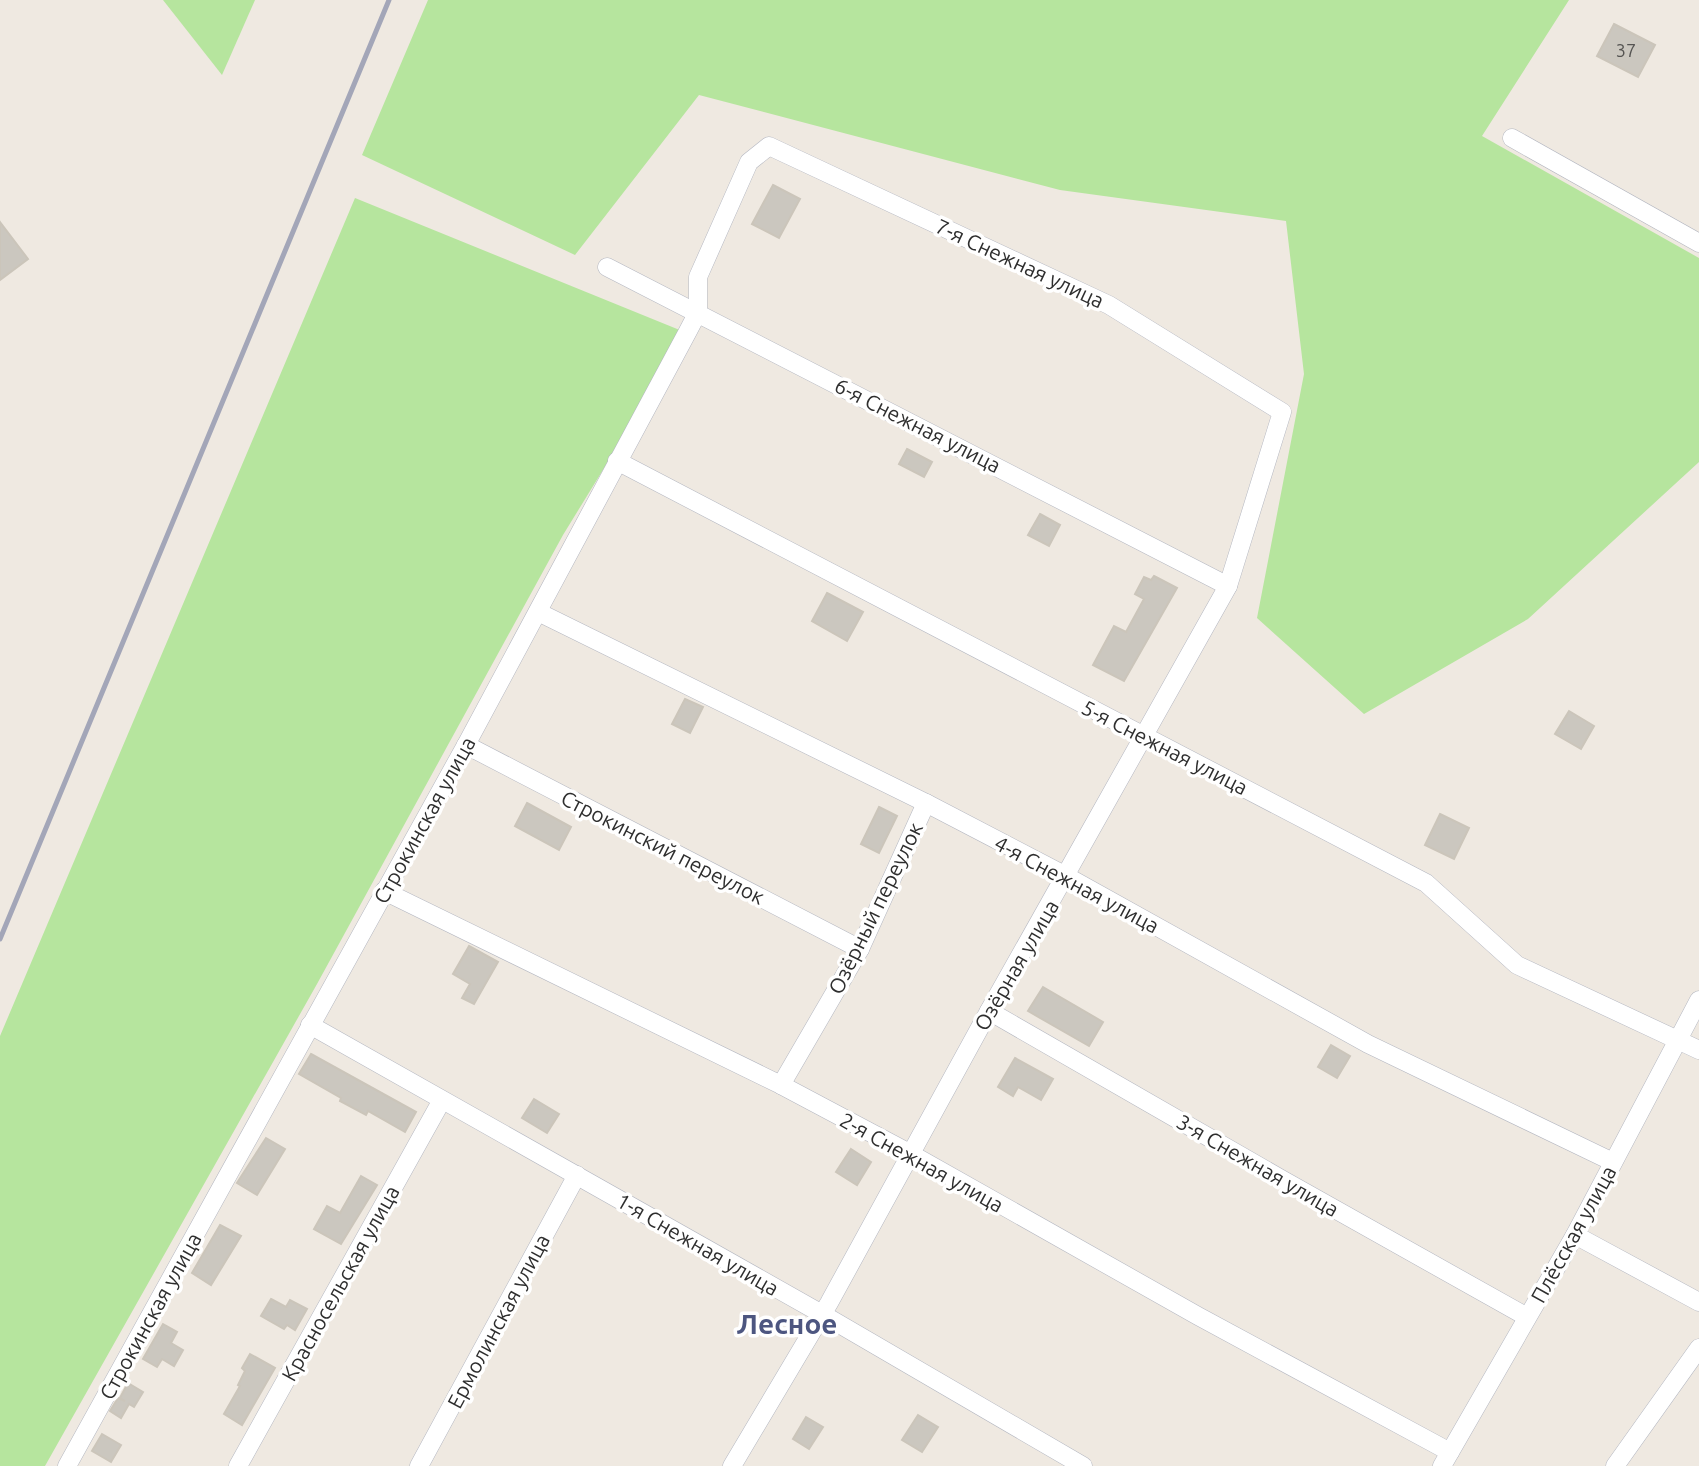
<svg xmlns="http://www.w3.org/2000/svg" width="1699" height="1466" font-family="Ubuntu,sans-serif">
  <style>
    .green { fill: #b6e59e }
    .building { fill: #cbc7bf; stroke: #cbc5ba; stroke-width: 2 }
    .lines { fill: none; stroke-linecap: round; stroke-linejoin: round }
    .street-casing { stroke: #b4b7c1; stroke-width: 19 }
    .street { stroke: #fff; stroke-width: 18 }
    .rail { stroke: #a3a6b8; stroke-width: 5 }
    .labels { text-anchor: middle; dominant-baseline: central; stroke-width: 7; stroke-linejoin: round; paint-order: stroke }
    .number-label { font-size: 18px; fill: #555452 }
    .street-label { font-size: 21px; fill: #2e2e2e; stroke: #fff }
    .district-label { font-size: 28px; font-weight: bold; fill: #4d5680; stroke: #fff }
  </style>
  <rect width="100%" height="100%" fill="#efe9e1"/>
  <g class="green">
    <path d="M 163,0 L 255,0 L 222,75 Z"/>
    <path d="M 428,0 L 1569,0 L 1482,136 L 1699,258 L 1699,462 L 1528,619 L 1364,714 L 1257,618 L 1304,374 L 1286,221 L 1060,190 L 699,95 L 575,255 L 362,155 Z"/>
    <path d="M 355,198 L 687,333 L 563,535 L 317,984 L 45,1466 L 0,1466 L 0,1036 Z"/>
  </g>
  <g class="building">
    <path d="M 1614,24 L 1655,45 L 1638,77 L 1597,56 Z"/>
    <path d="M 773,185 L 800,199 L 779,238 L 752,224 Z"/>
    <path d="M 0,222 L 28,259 L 0,280 Z"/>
    <path d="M 907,449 L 932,462 L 924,477 L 899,464 Z"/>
    <path d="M 1040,514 L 1060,525 L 1049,546 L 1028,535 Z"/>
    <path d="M 1154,576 L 1177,588 L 1124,681 L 1093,665 L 1114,626 L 1126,632 L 1144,599 L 1135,594 L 1144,577 L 1151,580 Z"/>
    <path d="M 827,593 L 863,612 L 847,641 L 812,621 Z"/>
    <path d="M 685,699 L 703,707 L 690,733 L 672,724 Z"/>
    <path d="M 1569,711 L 1594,726 L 1581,749 L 1555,734 Z"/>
    <path d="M 527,803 L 571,827 L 559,850 L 515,826 Z"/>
    <path d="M 879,807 L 897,816 L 879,853 L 861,844 Z"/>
    <path d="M 1440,814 L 1469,828 L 1454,859 L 1425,845 Z"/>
    <path d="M 469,946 L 498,962 L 474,1004 L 462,998 L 470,984 L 453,974 Z"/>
    <path d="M 1043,987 L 1103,1022 L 1089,1046 L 1028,1011 Z"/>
    <path d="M 1331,1045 L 1350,1056 L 1337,1078 L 1318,1067 Z"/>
    <path d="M 311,1054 L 416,1112 L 405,1132 L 368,1111 L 366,1115 L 340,1101 L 341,1098 L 299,1074 Z"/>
    <path d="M 1015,1058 L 1053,1079 L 1041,1100 L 1018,1087 L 1013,1096 L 998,1087 Z"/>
    <path d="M 534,1099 L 559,1114 L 547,1133 L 522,1118 Z"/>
    <path d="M 266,1138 L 285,1149 L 257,1195 L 237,1183 Z"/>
    <path d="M 851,1149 L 871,1162 L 857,1185 L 836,1172 Z"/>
    <path d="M 361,1176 L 377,1185 L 341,1244 L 314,1229 L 327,1206 L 340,1213 Z"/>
    <path d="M 220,1225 L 241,1236 L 211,1285 L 192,1273 Z"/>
    <path d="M 271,1299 L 286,1307 L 290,1300 L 307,1309 L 295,1330 L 287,1325 L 284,1329 L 261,1316 Z"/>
    <path d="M 163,1324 L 177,1332 L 171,1343 L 183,1350 L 174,1366 L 162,1359 L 157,1367 L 143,1359 Z"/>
    <path d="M 250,1354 L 275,1368 L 242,1425 L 224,1414 L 240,1386 L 238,1385 L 245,1371 L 242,1368 Z"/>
    <path d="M 128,1383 L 143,1392 L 134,1407 L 129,1404 L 121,1418 L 110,1411 L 118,1398 L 125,1401 L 120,1398 Z"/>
    <path d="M 918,1415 L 938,1427 L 922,1452 L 902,1440 Z"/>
    <path d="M 806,1417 L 823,1427 L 809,1449 L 793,1439 Z"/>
    <path d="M 102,1434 L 121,1445 L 111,1462 L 92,1451 Z"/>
  </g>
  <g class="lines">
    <defs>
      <g id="street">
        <path d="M 1512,138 L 1699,243"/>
        <path d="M 607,267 L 1228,586"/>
        <path d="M 617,461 L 1426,883 L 1517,965 L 1699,1050"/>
        <path d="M 538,612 L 926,803 L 1066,876 L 1368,1044 L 1613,1162"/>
        <path d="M 466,745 L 860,949"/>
        <path d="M 384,891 L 781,1085 L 911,1154 L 1198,1316 L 1450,1452"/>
        <path d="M 989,1011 L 1283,1180 L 1527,1317"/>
        <path d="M 310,1025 L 822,1314 L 1083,1466"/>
        <path d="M 781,1085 L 860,949 L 926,803"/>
        <path d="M 1575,1235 L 1699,1302"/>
        <path d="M 67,1466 L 466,745 L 687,333 L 698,312 L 698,277 L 749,162 L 769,146 L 1109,305 L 1282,412 L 1228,586 L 989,1011 L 829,1303 L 732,1466"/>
        <path d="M 238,1466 L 442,1100"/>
        <path d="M 419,1466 L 577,1175"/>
        <path d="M 1442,1466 L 1575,1235 L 1699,1000"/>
        <path d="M 1615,1466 L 1699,1348"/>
      </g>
    </defs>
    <use href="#street" class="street-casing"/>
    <use href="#street" class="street"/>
    <path class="rail" d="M 0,939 L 389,0"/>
  </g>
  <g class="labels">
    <g class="number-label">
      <text x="1626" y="50">37</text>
    </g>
    <g class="street-label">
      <text transform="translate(1020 263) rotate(25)">7-я Снежная улица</text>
      <text transform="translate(918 425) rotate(27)">6-я Снежная улица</text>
      <text transform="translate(1165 747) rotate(27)">5-я Снежная улица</text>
      <text transform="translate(424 820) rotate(-61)">Строкинская улица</text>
      <text transform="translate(663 847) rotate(27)">Строкинский переулок</text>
      <text transform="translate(1077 884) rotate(28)">4-я Снежная улица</text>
      <text transform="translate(875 908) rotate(-64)">Озёрный переулок</text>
      <text transform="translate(1016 965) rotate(-60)">Озёрная улица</text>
      <text transform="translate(922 1162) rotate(29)">2-я Снежная улица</text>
      <text transform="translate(1258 1165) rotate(30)">3-я Снежная улица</text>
      <text transform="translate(1573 1234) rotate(-61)">Плёсская улица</text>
      <text transform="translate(698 1244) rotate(30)">1-я Снежная улица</text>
      <text transform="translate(340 1283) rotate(-61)">Красносельская улица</text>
      <text transform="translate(150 1316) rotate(-61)">Строкинская улица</text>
      <text transform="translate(498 1321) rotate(-62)">Ермолинская улица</text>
    </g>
    <g class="district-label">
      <text x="787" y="1323">Лесное</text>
    </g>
  </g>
</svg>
